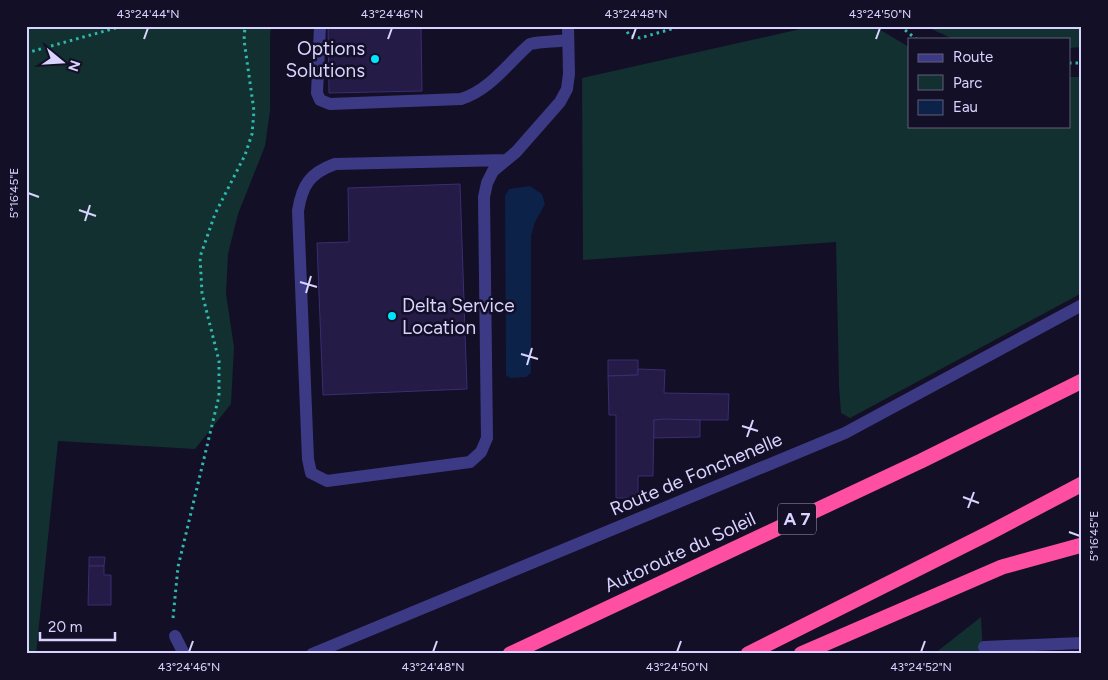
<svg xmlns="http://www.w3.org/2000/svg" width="1108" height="680" font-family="Figtree,sans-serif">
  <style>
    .green { fill: #12302f }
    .water { fill: #0c2248 }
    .building { fill: #241b47; stroke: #3b2d73 }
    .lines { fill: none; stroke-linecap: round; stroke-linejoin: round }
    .path { stroke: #2fb8b0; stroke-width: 3; stroke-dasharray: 2.5 4; stroke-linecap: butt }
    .minor { stroke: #3d3a85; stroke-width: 12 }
    .highway { stroke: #ff4fa3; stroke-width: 15 }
    .ticks { fill: none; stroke: #d9d4ff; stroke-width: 2 }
    .poi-dot { fill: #00e5ff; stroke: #130f26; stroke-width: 2 }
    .labels { text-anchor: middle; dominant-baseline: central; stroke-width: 5; stroke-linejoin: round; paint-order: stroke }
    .shield { fill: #130f26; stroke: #9e99be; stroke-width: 1 }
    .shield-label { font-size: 18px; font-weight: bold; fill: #d9d4ff }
    .poi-label { font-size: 19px; fill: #d9d4ff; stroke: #130f26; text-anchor: end }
    .street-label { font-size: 19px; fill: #d9d4ff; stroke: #130f26 }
    .neatline { fill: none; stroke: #d9d4ff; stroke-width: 2 }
    .ticks-label { font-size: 12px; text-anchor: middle; fill: #d9d4ff }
  </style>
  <rect width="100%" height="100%" fill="#130f26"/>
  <g class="green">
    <path d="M 26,26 L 271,26 L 270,36 L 270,111 L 265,146 L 238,214 L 228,254 L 226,294 L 234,347 L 231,404 L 195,449 L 58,441 L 36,654 L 26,654 Z"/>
    <path d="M 814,26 L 874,26 L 909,47 L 909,126 L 1069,126 L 1069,77 L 1082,77 L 1082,293 L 850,418 L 841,413 L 839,386 L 836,242 L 583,260 L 582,78 Z"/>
    <path d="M 925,26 L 1082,26 L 1082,47 L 1069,48 L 1069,39 L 953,39 Z"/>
    <path d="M 981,617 L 983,654 L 934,654 Z"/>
  </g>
  <path class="water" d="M 530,186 L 542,194 L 545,204 L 535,222 L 531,236 L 531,373 L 526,377 L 510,378 L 506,375 L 505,196 L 509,189 Z"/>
  <g class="building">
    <path d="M 328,26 L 421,26 L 422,91 L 329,93 Z"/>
    <path d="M 460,184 L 467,389 L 323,395 L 317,243 L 349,242 L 348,188 Z"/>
    <path d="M 608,360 L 638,360 L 638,375 L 608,376 Z"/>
    <path d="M 638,369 L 665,370 L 664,393 L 729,394 L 728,420 L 654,420 L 653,476 L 638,476 L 638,498 L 616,498 L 616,415 L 609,415 L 608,376 L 638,375 Z"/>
    <path d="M 664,419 L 700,420 L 700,437 L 654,438 L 654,420 Z"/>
    <path d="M 89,557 L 105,557 L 104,566 L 89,566 Z"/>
    <path d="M 89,566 L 104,566 L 104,575 L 111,575 L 111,605 L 88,605 Z"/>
  </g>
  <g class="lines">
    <g class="path">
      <path d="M 624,26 L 629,35 L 640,38 L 682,26"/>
      <path d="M 900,26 L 916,39"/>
      <path d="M 26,53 L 123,26"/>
      <path d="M 1069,63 L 1082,63"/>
      <path d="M 173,618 L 178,567 L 219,396 L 219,361 L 202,293 L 200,257 L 215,214 L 245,155 L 252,134 L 254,111 L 244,40 L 245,26"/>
    </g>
    <g class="minor">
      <path d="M 320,26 L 317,93 L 320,100 L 330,104 L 461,99 C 490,90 508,63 530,44 C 542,41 555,42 568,40"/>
      <path d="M 505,160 L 335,164 C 310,173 302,185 298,211 L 308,459 L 311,473 L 327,481 L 470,462 L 481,452 L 487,438 L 484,197 L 487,183 L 493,171 L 516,152 L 560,102 L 567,89 L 569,74 L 568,26"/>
      <path d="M 175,636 L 184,654"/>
      <path d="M 984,647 L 1082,643"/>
      <path d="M 312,654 L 845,433 L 1082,305"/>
    </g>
    <g class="highway">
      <path d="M 510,654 L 921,461 L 1082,381"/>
      <path d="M 748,654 L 989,533 L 1082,484"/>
      <path d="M 801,654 L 1002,567 L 1082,545"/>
    </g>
  </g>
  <path class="ticks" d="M 144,39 L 148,28M 388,39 L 392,28M 632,39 L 636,28M 876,39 L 880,28M 28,193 L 39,197M 79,210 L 96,216M 85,221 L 90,205M 300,282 L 317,287M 306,293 L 311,276M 521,354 L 538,359M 527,365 L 532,348M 742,426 L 758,431M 747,437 L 753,420M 963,497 L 979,503M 968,508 L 974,492M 1069,532 L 1080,536M 189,652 L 193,641M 433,652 L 437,641M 677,652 L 681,641M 921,652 L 925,641"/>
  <g class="poi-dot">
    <circle cx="375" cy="59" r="5"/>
    <circle cx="392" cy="316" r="5"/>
  </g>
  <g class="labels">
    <rect class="shield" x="778" y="503.5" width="38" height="31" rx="4"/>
    <g class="shield-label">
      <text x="797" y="519">A 7</text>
    </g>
    <g class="poi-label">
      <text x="365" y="48">Options<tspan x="365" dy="22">Solutions</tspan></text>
      <text x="402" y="305" text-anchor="start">Delta Service<tspan x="402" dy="22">Location</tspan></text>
    </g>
    <g class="street-label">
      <text transform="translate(696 474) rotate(-23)">Route de Fonchenelle</text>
      <text transform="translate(680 552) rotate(-25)">Autoroute du Soleil</text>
    </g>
  </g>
  <rect width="1108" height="680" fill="none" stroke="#130f26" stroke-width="55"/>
  <rect x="908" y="38" width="162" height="90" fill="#130f26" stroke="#625e7d"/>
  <rect x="918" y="54" width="25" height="8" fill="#3d3a85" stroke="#625e7d"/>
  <text x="953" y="62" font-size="15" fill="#d9d4ff">Route</text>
  <rect x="918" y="75" width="25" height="15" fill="#12302f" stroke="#625e7d"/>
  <text x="953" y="88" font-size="15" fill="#d9d4ff">Parc</text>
  <rect x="918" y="100" width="25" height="15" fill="#0c2248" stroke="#625e7d"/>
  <text x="953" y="112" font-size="15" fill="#d9d4ff">Eau</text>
  <g transform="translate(62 62) rotate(108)" stroke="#130f26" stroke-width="4" paint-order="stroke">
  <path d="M0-4L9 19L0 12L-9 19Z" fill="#d9d4ff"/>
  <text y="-8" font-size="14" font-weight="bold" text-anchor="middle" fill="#d9d4ff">N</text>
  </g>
  <path d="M40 632v8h75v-8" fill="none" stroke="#d9d4ff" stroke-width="2.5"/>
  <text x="48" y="632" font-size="15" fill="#d9d4ff" stroke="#130f26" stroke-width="4" paint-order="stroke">20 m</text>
  <rect x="28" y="28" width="1052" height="624" class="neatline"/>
  <g class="ticks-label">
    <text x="148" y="18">43°24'44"N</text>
    <text x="392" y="18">43°24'46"N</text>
    <text x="636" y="18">43°24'48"N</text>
    <text x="880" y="18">43°24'50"N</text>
    <text transform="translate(14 193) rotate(-90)" y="4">5°16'45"E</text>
    <text transform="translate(1094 536) rotate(-90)" y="4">5°16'45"E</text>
    <text x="189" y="671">43°24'46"N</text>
    <text x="433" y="671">43°24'48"N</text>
    <text x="677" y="671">43°24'50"N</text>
    <text x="921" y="671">43°24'52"N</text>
  </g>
</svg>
